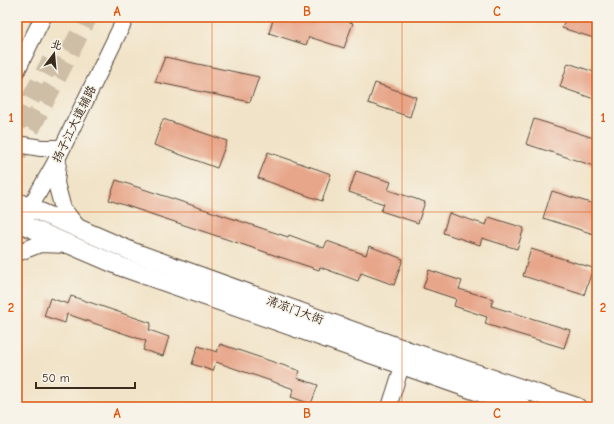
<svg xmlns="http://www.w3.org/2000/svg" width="614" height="424" font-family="'Comic Neue','LXGW WenKai TC',sans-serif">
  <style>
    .building { fill: #e7a68a }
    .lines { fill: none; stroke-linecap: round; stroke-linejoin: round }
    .trunk-tunnel { stroke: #cdbea5; stroke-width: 19; stroke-dasharray: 19 10; stroke-linecap: butt }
    .tertiary-casing { stroke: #564637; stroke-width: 16 }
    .secondary-casing { stroke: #564637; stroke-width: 18 }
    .primary-casing { stroke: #564637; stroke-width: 20 }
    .tertiary { stroke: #fff; stroke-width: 14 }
    .secondary { stroke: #fff; stroke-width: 16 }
    .primary { stroke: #fff; stroke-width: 18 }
    .grid { fill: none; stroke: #df570d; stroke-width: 1; stroke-opacity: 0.55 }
    .labels { text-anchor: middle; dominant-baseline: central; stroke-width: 3; stroke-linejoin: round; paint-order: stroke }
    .street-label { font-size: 12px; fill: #3b2a1e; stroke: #f7f3e8 }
    .neatline { fill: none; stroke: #df570d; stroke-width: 1.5 }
    .grid-label { font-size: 13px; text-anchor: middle; font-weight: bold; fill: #df570d }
  </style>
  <rect width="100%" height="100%" fill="#f7f3e8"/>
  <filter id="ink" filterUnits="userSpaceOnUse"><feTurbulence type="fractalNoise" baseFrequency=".025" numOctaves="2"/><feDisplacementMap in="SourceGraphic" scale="8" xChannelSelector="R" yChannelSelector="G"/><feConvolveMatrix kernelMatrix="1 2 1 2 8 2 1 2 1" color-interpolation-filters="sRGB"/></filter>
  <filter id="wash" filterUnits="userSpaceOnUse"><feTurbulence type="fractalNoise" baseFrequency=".012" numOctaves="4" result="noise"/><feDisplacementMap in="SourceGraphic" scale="16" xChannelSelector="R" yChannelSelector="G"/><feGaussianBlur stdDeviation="0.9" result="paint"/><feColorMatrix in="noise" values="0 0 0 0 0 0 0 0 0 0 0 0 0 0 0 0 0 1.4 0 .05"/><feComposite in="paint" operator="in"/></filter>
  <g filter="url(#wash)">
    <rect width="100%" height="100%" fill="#f1e3c7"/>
    <g id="blocks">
      <g class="building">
        <path d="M 274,17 L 295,17 L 314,23 L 316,17 L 334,17 L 353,23 L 344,48 L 309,37 L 306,45 L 269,33 Z"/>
        <path d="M 566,17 L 597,17 L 597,39 L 562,28 Z"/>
        <path d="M 165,57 L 259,77 L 250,102 L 155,82 Z"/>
        <path d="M 568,63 L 597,73 L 597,100 L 560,87 Z"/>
        <path d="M 375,83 L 416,97 L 410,117 L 368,103 Z"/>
        <path d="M 163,119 L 227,141 L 217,168 L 154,145 Z"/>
        <path d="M 534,119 L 597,139 L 597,167 L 526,144 Z"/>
        <path d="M 268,152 L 331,174 L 322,201 L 258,178 Z"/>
        <path d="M 356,171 L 391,182 L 388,190 L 425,202 L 418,223 L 381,211 L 384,204 L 349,192 Z"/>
        <path d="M 116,180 L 288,237 L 289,235 L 324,248 L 327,241 L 366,255 L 369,246 L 403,259 L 394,285 L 361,273 L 358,281 L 320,267 L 319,270 L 109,200 Z"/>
        <path d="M 552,191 L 597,205 L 597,235 L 543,218 Z"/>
        <path d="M 449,213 L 486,225 L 489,217 L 524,228 L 517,249 L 482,238 L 480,245 L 443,233 Z"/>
        <path d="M 531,249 L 593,268 L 584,295 L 523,276 Z"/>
        <path d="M 429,270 L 462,281 L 459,289 L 493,299 L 491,306 L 570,330 L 564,348 L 485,324 L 487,317 L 454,306 L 456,299 L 423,288 Z"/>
        <path d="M 71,296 L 151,323 L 149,330 L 169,337 L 163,356 L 143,350 L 146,341 L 67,314 L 65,323 L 44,316 L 50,298 L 68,304 Z"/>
        <path d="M 220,344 L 300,371 L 297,378 L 318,385 L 311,404 L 291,397 L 294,389 L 216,362 L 213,371 L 192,364 L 198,346 L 217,352 Z"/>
      </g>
    </g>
  </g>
  <g filter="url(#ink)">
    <use href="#blocks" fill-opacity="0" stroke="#564637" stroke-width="1"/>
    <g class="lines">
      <g class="trunk-tunnel">
        <path d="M 17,125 L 51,61"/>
        <path d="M 17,155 L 88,17"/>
      </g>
      <defs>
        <path id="tertiary" d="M 389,407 L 405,357"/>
        <g id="secondary">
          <path d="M 17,70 L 43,17"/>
          <path d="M 17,144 L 41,148 L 62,148"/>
          <path d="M 58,162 L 56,183 L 63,209 L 80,230"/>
          <path d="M 24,218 L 54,165 L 126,17"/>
          <path d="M 17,253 L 40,244 L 68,245"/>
        </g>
        <g id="primary">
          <path d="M 17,202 L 133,252 L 406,350 L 577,407"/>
          <path d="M 17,222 L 122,267 L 522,407"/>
        </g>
      </defs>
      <use href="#tertiary" class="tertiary-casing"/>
      <use href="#secondary" class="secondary-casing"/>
      <use href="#primary" class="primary-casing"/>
      <use href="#tertiary" class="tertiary"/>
      <use href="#secondary" class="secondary"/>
      <use href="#primary" class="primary"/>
    </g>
  </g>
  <path class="grid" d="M 212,17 L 212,407M 402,17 L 402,407M 17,212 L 597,212"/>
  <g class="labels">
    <g class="street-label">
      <text transform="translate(74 124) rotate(-64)">扬子江大道辅路</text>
      <text transform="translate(295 310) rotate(20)">清凉门大街</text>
    </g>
  </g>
  <rect width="614" height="424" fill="none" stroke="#f7f3e8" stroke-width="44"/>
  <g transform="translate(54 54) rotate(16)" stroke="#f7f3e8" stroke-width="3" paint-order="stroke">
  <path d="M0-3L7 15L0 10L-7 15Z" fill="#3b2a1e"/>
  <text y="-6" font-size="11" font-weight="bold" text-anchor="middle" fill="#3b2a1e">北</text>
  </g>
  <path d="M36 382v6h99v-6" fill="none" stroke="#3b2a1e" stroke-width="2"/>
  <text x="42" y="382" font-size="12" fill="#3b2a1e" stroke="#f7f3e8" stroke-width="3" paint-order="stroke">50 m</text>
  <rect x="22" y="22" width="570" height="380" class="neatline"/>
  <g class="grid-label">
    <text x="117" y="16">A</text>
    <text x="307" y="16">B</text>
    <text x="497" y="16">C</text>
    <text x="11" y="122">1</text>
    <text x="603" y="122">1</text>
    <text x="11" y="312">2</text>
    <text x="603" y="312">2</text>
    <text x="117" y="418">A</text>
    <text x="307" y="418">B</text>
    <text x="497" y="418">C</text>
  </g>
</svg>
